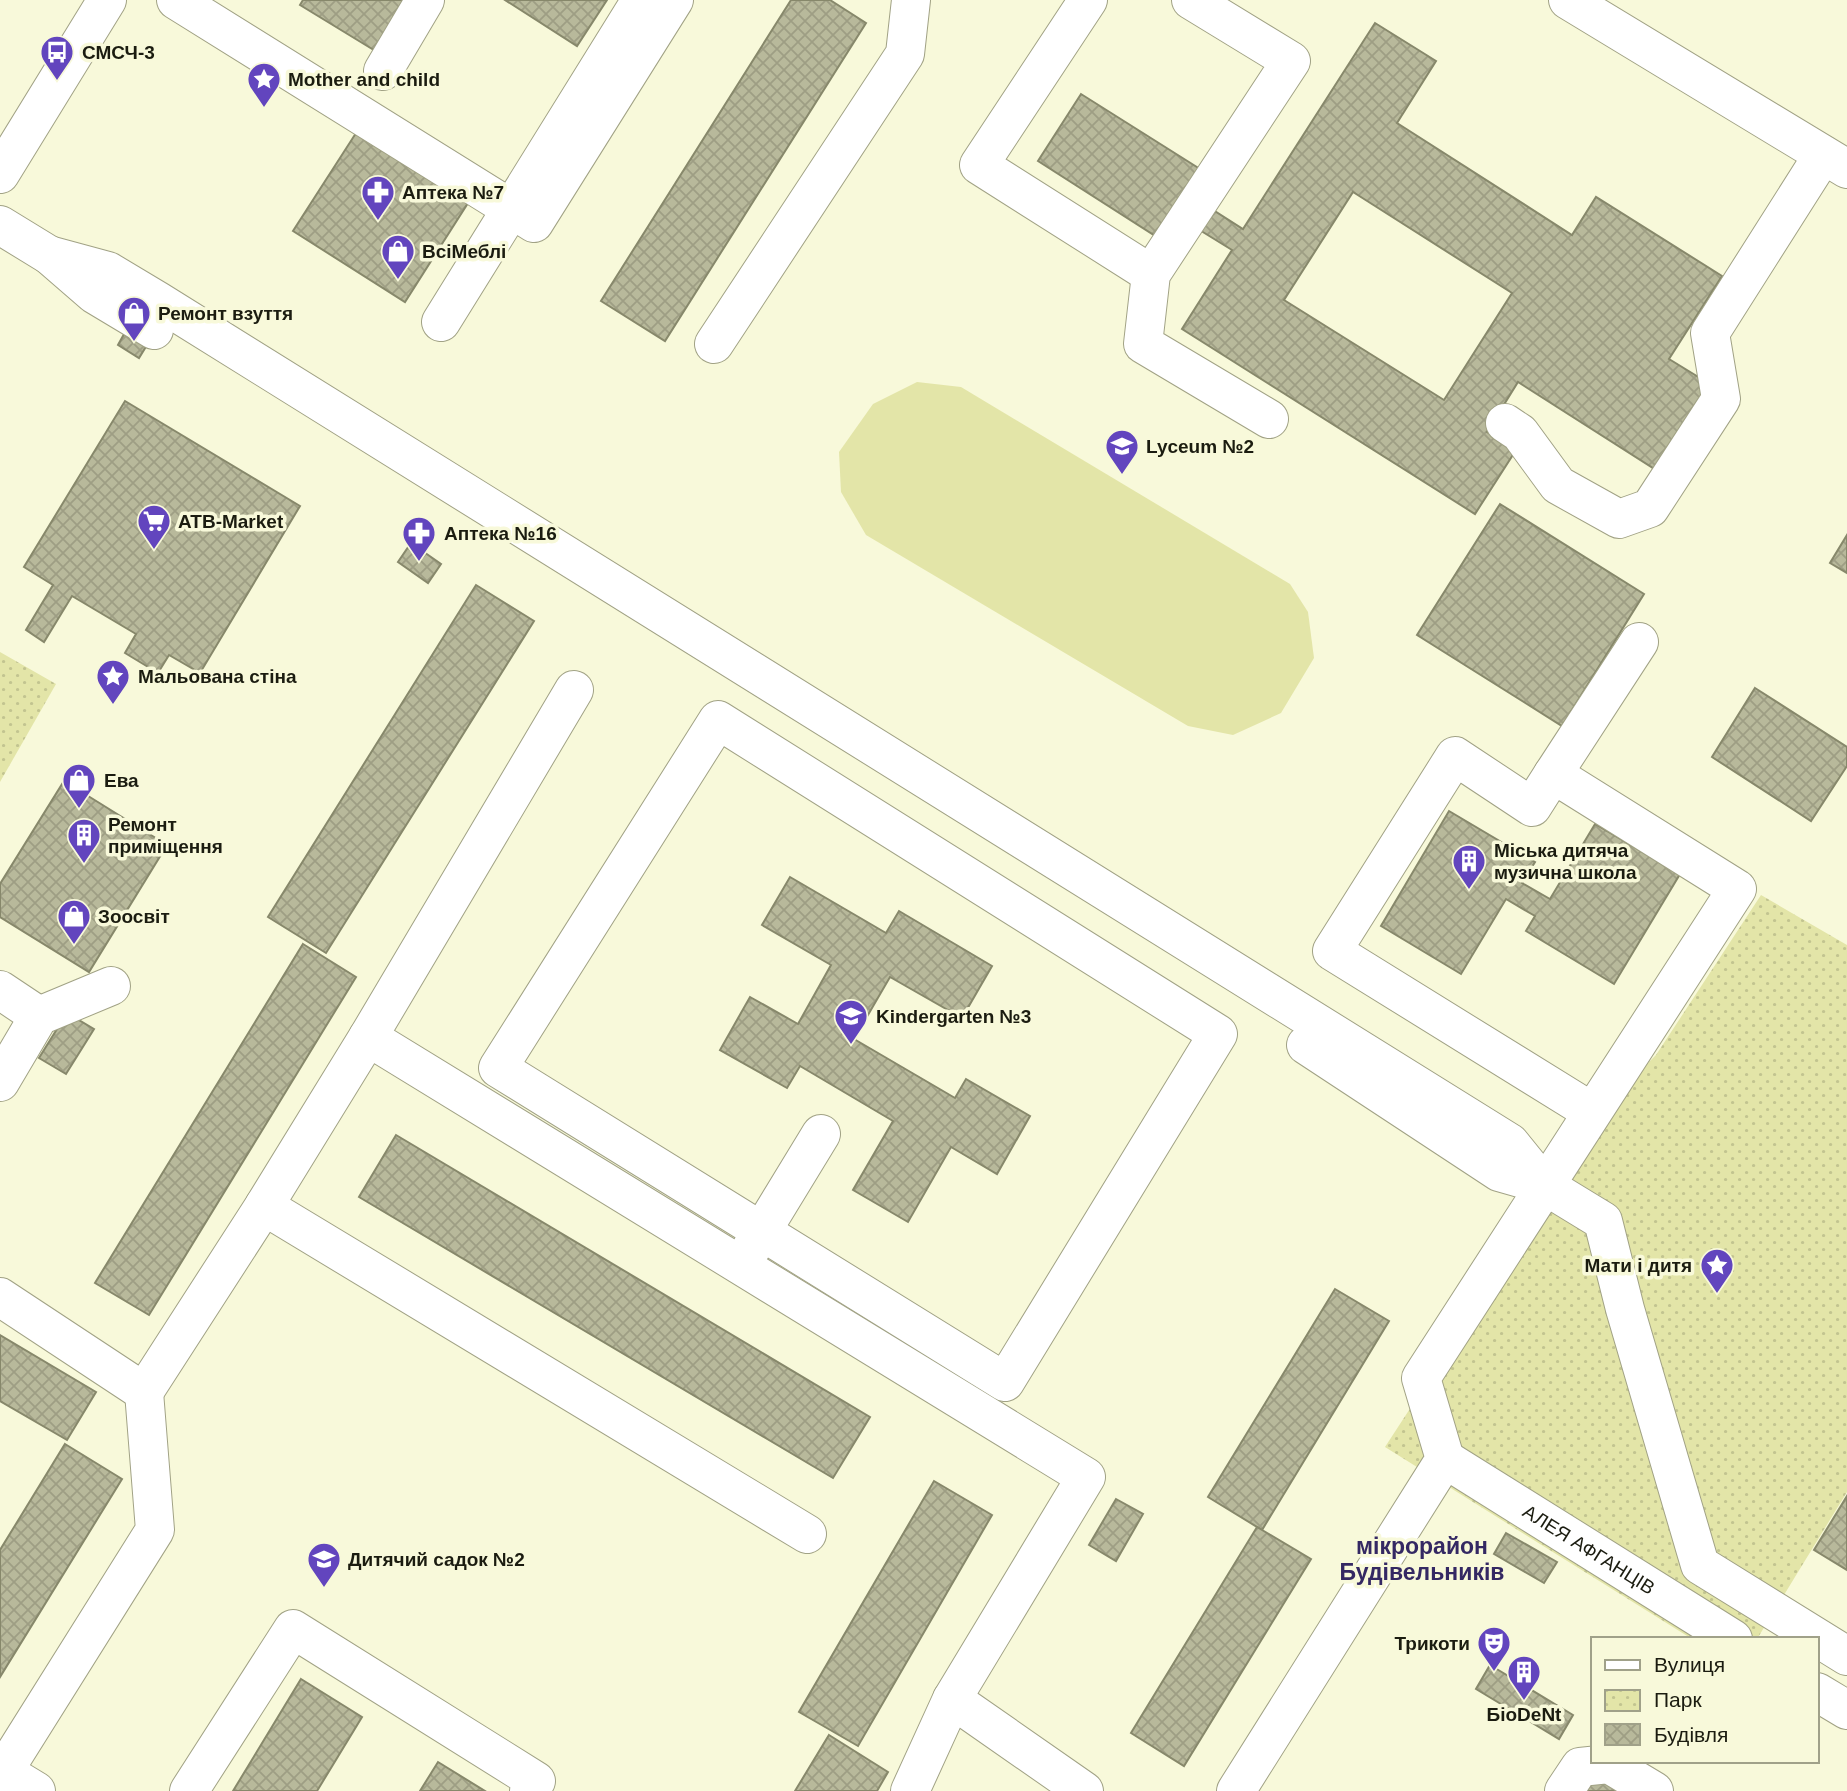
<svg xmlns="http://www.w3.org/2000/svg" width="1847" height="1791" font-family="Arial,sans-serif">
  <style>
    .park { fill: url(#park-dots) }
    .garden { fill: #e3e5a8 }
    .building { fill: url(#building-cross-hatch); stroke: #87886b; stroke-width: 2; fill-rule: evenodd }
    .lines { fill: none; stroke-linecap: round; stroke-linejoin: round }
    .minor-casing { stroke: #a1a285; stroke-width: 40 }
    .minor { stroke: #fff; stroke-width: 38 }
    .labels { text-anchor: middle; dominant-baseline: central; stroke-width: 7; stroke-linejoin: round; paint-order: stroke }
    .poi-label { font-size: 19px; font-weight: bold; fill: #1b1c10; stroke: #f8f9da; text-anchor: start }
    .street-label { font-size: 19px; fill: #1b1c10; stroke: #f8f9da }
    .quarter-label { font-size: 23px; font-weight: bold; fill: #342863; stroke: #f8f9da }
  </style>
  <defs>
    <pattern id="park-dots" width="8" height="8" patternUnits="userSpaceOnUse" patternTransform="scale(1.75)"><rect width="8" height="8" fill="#e3e5a8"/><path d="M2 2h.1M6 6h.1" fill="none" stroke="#c2c490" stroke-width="1.8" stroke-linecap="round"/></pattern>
    <pattern id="building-cross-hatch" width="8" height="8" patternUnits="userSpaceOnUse" patternTransform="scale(1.75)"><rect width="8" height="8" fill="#b8b99b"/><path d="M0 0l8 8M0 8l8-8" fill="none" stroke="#9e9e84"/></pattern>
  </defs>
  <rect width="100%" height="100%" fill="#f8f9da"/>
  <g class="park">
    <path d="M 0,652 L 56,684 L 0,782 Z"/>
    <path d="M 1761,895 L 1847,945 L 1847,1492 L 1757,1639 L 1692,1639 L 1385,1447 L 1611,1100 L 1656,1055 Z"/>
  </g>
  <path class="garden" d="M 917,382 L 961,387 L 1290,584 L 1308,612 L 1314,658 L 1281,713 L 1233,735 L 1188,726 L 866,535 L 841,492 L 839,452 L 873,404 Z"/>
  <g class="building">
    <path d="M 303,0 L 409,0 L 377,52 L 300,5 Z"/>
    <path d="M 505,0 L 607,0 L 577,46 Z"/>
    <path d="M 791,0 L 830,0 L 866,23 L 665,341 L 601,301 Z"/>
    <path d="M 1375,23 L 1436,61 L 1397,123 L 1572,235 L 1596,197 L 1722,276 L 1669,359 L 1718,389 L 1664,475 L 1518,382 L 1487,432 L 1516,450 L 1475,514 L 1182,329 L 1232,250 L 1172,213 L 1157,237 L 1038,161 L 1081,94 L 1200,169 L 1185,192 L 1243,229 ZM 1353,192 L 1512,293 L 1444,400 L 1284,300 Z"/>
    <path d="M 356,133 L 468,203 L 405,302 L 293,231 Z"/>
    <path d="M 128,327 L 150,340 L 139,358 L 118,345 Z"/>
    <path d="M 125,401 L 300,506 L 200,673 L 169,655 L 158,673 L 125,653 L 136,634 L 72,596 L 44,642 L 26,630 L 53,585 L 24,567 Z"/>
    <path d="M 1500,504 L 1644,594 L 1562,726 L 1417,635 Z"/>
    <path d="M 1847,535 L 1847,573 L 1830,563 Z"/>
    <path d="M 411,543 L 441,564 L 428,583 L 398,562 Z"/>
    <path d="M 476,585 L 534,621 L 326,953 L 268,917 Z"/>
    <path d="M 1755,688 L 1847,747 L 1847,766 L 1811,821 L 1712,757 Z"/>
    <path d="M 64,781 L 167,845 L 89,972 L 0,917 L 0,884 Z"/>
    <path d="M 1449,811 L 1535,862 L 1522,883 L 1550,899 L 1595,824 L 1680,874 L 1614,984 L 1526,931 L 1535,916 L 1506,899 L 1461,974 L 1381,926 Z"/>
    <path d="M 790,877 L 886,933 L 899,911 L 992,966 L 962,1018 L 890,977 L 854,1039 L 955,1098 L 966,1079 L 1030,1116 L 997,1174 L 951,1147 L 908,1222 L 853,1190 L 893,1121 L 800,1066 L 787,1088 L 720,1050 L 750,997 L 798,1024 L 831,965 L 762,925 Z"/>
    <path d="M 303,944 L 356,977 L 149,1315 L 95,1283 Z"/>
    <path d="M 67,1013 L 94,1029 L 66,1074 L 39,1058 Z"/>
    <path d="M 396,1135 L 870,1417 L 833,1478 L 359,1197 Z"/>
    <path d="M 1335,1289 L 1389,1321 L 1262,1530 L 1208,1497 Z"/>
    <path d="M 0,1335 L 96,1392 L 67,1440 L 0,1401 Z"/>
    <path d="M 65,1444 L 122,1479 L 0,1677 L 0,1550 Z"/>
    <path d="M 934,1481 L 992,1515 L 858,1746 L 799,1712 Z"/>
    <path d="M 1847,1496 L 1847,1570 L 1814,1550 Z"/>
    <path d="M 1116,1499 L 1143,1514 L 1116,1561 L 1089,1545 Z"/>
    <path d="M 1257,1527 L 1311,1559 L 1184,1766 L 1131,1733 Z"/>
    <path d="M 1506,1533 L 1557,1562 L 1544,1583 L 1494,1554 Z"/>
    <path d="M 1490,1665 L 1573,1715 L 1559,1739 L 1476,1689 Z"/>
    <path d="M 301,1679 L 362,1717 L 317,1791 L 233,1791 Z"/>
    <path d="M 829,1735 L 888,1772 L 877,1791 L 795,1791 Z"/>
    <path d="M 438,1762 L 485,1791 L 420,1791 Z"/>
    <path d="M 1598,1768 L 1636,1791 L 1584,1791 Z"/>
  </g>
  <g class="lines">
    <defs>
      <g id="minor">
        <path d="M 176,0 L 534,223 L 674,0"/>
        <path d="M 1088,0 L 979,165 L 1151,274"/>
        <path d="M 1191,0 L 1291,61 L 1151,274 L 1143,344 L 1269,419"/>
        <path d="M 1568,0 L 1847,169"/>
        <path d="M 383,71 L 425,0"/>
        <path d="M 0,174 L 107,0"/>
        <path d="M 0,225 L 49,255 L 94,294 L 154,330"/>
        <path d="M 49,255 L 108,271 L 158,301 L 1510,1143 L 1544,1185 L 1603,1221 L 1625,1309 L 1700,1565 L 1847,1656"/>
        <path d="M 441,322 L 641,0"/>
        <path d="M 714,344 L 905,54 L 911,0"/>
        <path d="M 1505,423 L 1520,433 L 1558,485 L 1619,519 L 1650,508 L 1721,399 L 1710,333 L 1823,155"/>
        <path d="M 718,720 L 1218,1034 L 1005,1382 L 498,1068 Z"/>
        <path d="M 1553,774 L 1639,642"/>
        <path d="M 0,990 L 39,1016"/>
        <path d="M 368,1037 L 574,690"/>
        <path d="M 1306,1045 L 1499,1172 L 1544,1185"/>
        <path d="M 0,1082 L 39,1016 L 111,986"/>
        <path d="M 749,1252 L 821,1134"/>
        <path d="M 0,1297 L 144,1392 L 264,1206"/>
        <path id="s1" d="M 1445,1459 L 1733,1639"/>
        <path d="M 807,1534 L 264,1206 L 368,1037 L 1086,1477 L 952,1699 L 910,1791"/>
        <path d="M 1817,1692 L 1847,1710"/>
        <path d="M 952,1699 L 1084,1791"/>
        <path d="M 3,1771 L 36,1791"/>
        <path d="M 0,1777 L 155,1530 L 144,1392"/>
        <path d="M 189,1791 L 293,1629 L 536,1781 L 529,1791"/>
        <path d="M 1236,1791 L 1445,1459 L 1421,1378 L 1737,889 L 1553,774 L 1532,807 L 1455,756 L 1332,951 L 1592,1112"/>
        <path d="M 1564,1791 L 1580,1767 L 1609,1764 L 1654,1791"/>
      </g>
    </defs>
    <use href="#minor" class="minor-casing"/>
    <use href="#minor" class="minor"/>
  </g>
  <defs>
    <symbol id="bus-pin" viewBox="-11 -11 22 30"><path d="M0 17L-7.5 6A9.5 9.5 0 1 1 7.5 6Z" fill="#6245be" stroke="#f8f9da"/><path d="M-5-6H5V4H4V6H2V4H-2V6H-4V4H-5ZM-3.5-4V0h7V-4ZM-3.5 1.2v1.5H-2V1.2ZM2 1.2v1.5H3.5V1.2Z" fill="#fff"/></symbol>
    <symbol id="sight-pin" viewBox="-11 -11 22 30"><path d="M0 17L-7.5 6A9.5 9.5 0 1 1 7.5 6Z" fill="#6245be" stroke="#f8f9da"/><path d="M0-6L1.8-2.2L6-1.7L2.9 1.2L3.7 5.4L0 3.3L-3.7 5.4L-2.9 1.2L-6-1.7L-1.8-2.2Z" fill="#fff"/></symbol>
    <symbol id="pharmacy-pin" viewBox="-11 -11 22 30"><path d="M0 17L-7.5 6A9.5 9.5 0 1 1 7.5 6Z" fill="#6245be" stroke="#f8f9da"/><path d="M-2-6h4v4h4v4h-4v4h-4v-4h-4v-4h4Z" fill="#fff"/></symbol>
    <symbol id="shop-pin" viewBox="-11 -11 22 30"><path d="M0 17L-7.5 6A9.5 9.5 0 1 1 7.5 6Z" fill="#6245be" stroke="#f8f9da"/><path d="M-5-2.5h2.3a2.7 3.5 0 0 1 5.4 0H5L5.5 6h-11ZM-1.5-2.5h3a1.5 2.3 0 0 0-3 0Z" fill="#fff"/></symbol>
    <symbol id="school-pin" viewBox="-11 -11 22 30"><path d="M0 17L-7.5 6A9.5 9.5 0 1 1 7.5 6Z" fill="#6245be" stroke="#f8f9da"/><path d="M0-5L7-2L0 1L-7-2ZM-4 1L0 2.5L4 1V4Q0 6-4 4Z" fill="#fff"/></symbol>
    <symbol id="supermarket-pin" viewBox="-11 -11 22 30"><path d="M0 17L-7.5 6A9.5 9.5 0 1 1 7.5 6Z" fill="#6245be" stroke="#f8f9da"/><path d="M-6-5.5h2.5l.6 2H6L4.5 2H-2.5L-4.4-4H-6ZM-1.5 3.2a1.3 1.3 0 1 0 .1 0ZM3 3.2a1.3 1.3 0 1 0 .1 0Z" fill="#fff"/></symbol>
    <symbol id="building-pin" viewBox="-11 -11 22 30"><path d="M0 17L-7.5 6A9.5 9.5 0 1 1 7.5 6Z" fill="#6245be" stroke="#f8f9da"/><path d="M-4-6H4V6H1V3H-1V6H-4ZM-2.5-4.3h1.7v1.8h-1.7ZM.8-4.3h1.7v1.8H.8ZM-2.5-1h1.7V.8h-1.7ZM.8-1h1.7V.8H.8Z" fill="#fff"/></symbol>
    <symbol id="theatre-pin" viewBox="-11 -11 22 30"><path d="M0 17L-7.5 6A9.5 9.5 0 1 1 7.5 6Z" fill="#6245be" stroke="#f8f9da"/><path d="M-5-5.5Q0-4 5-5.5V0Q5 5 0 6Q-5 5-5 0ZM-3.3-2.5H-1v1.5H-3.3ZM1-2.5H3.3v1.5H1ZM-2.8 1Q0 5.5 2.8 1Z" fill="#fff"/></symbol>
  </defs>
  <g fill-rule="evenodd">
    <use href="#bus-pin" x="38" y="33" width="38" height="52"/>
    <use href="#sight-pin" x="245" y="60" width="38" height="52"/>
    <use href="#pharmacy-pin" x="359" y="173" width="38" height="52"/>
    <use href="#shop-pin" x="379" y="232" width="38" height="52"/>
    <use href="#shop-pin" x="115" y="294" width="38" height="52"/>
    <use href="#school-pin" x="1103" y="427" width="38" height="52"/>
    <use href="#supermarket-pin" x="135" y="502" width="38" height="52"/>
    <use href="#pharmacy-pin" x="400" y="514" width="38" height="52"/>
    <use href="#sight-pin" x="94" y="657" width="38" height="52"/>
    <use href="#shop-pin" x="60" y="761" width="38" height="52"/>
    <use href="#building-pin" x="65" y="816" width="38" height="52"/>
    <use href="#building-pin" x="1450" y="842" width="38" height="52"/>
    <use href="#shop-pin" x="55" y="897" width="38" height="52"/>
    <use href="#school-pin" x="832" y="997" width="38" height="52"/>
    <use href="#sight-pin" x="1698" y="1246" width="38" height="52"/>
    <use href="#school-pin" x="305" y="1540" width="38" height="52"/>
    <use href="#theatre-pin" x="1475" y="1624" width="38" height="52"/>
    <use href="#building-pin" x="1505" y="1653" width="38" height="52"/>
  </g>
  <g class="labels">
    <g class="poi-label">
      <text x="82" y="52">СМСЧ-3</text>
      <text x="288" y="79">Mother and child</text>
      <text x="402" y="192">Аптека №7</text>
      <text x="422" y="251">ВсіМеблі</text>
      <text x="158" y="313">Ремонт взуття</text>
      <text x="1146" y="446">Lyceum №2</text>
      <text x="178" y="521">ATB-Market</text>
      <text x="444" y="533">Аптека №16</text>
      <text x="138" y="676">Мальована стіна</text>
      <text x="104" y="780">Ева</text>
      <text x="108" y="824">Ремонт<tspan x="108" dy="22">приміщення</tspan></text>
      <text x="1494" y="850">Міська дитяча<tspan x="1494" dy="22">музична школа</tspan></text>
      <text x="98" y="916">Зоосвіт</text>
      <text x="876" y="1016">Kindergarten №3</text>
      <text x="1692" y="1265" text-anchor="end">Мати і дитя</text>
      <text x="348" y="1559">Дитячий садок №2</text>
      <text x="1470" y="1643" text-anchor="end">Трикоти</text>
      <text x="1524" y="1714" text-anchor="middle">БіоDeNt</text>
    </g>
    <g class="street-label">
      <text stroke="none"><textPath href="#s1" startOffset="170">АЛЕЯ АФГАНЦІВ</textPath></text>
    </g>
    <g class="quarter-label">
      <text x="1422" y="1546">мікрорайон<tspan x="1422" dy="26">Будівельників</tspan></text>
    </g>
  </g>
  <rect x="1591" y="1637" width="228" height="126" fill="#f8f9da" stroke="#a0a189" stroke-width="2"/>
  <rect x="1605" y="1660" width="35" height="10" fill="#ffffff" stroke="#a0a189" stroke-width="2"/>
  <text x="1654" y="1672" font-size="21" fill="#1b1c10">Вулиця</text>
  <rect x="1605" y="1690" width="35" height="21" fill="url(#park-dots)" stroke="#a0a189" stroke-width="2"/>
  <text x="1654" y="1707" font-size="21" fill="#1b1c10">Парк</text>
  <rect x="1605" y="1724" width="35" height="21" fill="url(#building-cross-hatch)" stroke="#a0a189" stroke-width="2"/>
  <text x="1654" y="1742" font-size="21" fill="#1b1c10">Будівля</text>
</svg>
